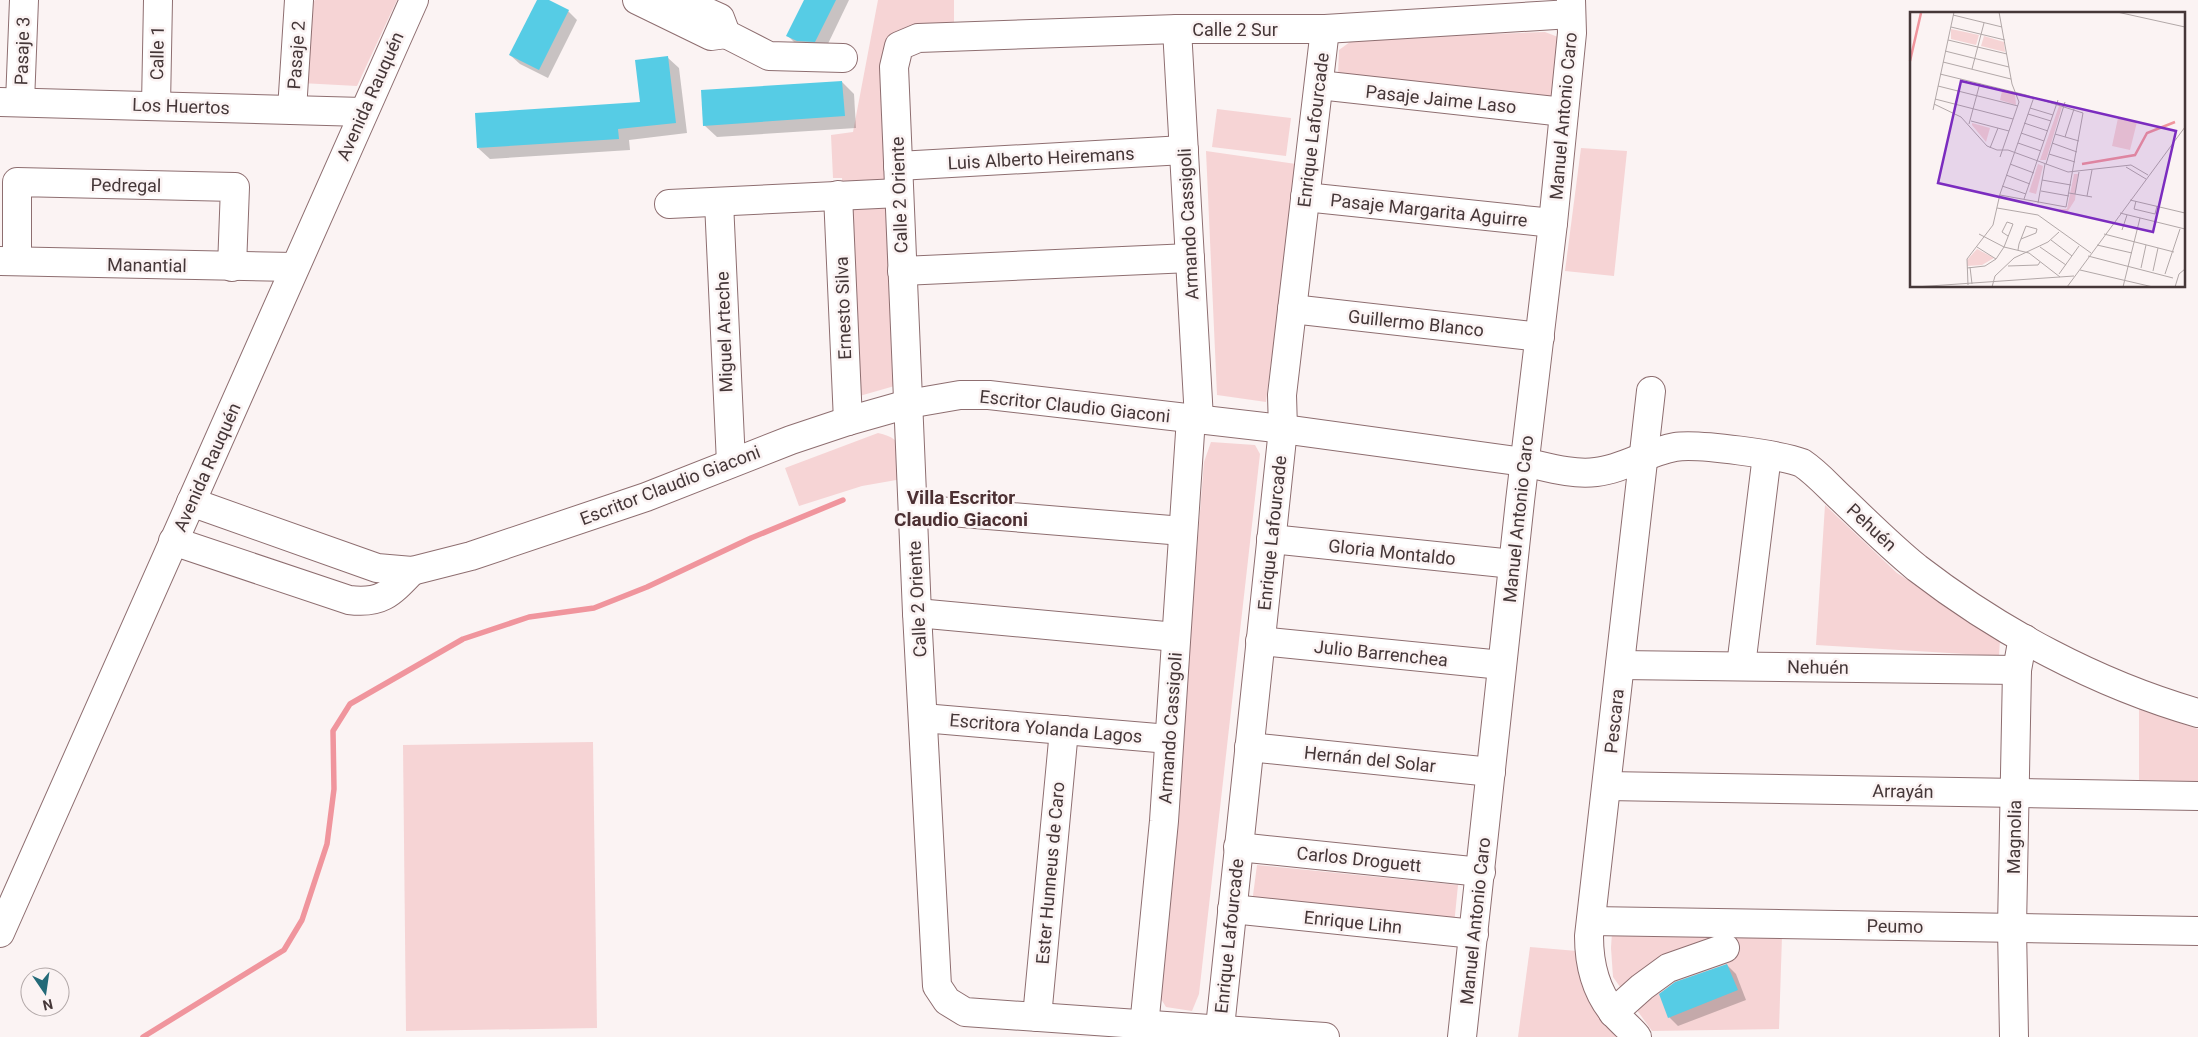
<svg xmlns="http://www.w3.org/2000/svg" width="2198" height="1037" font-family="Roboto,sans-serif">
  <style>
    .green { fill: #f6d4d5 }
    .shadow { fill: #0003 }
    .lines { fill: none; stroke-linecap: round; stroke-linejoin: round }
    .stream { stroke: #f0959d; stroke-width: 5.5 }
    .building { fill: #56cce5 }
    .minor-casing { stroke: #8e6e70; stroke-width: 30 }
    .major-casing { stroke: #8e6e70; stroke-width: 30 }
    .minor { stroke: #fff; stroke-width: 28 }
    .major { stroke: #fff; stroke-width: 28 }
    .labels { text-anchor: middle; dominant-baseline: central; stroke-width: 5; stroke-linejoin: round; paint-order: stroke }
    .street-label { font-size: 18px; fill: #453738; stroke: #fbf3f3 }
    .neighbourhood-label { font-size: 19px; font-weight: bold; fill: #4c3033; stroke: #fbf3f3 }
    .inset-river { fill: none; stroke: #f0959d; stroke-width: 2.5 }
    .inset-road { fill: none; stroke: #b2a8a8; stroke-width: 1 }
    .view { fill: #7b2cbf; fill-opacity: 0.15; stroke: #7b2cbf; stroke-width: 2.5 }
    .inset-edge { fill: none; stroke: #453738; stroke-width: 2.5 }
  </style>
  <rect width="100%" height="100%" fill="#fbf3f3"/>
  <g class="green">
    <path d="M 315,0 L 397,0 L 357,86 L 301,83 L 308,10 Z"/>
    <path d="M 878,0 L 954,0 L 954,22 L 911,29 L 889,38 L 882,53 L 898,385 L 856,397 L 842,178 L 833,178 L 831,135 L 853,132 Z"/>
    <path d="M 1545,32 L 1558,37 L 1553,97 L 1338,76 L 1339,50 L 1354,39 Z"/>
    <path d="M 1217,109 L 1291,118 L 1286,156 L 1212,147 Z"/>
    <path d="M 1581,148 L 1627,151 L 1614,276 L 1565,271 Z"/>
    <path d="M 1206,151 L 1296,164 L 1266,402 L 1217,395 Z"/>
    <path d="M 878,433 C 907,439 901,454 902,479 L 862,486 L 799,506 L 785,468 Z"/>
    <path d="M 1211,442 L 1255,445 L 1260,454 L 1199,994 L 1192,1011 L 1166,1007 L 1161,999 L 1204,462 Z"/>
    <path d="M 1825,505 L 1897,573 L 2000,639 L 1999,656 L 1816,645 Z"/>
    <path d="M 2139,709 L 2198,729 L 2198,782 L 2139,780 Z"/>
    <path d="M 593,742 L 597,1028 L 406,1031 L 403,745 Z"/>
    <path d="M 1257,865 L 1458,885 L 1454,925 L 1252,903 Z"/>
    <path d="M 1612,932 L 1782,936 L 1779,1029 L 1652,1031 L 1613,977 L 1611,948 Z"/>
    <path d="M 1530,947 L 1577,951 L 1625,1037 L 1518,1037 Z"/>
  </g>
  <g class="shadow">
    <path d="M 539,0 L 547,0 L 568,11 L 577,20 L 548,78 L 520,64 L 510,55 Z"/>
    <path d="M 805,0 L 849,0 L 825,50 L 797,45 L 788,36 Z"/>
    <path d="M 667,57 L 679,68 L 687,133 L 629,140 L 630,150 L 490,159 L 478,148 L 641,103 Z"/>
    <path d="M 842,82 L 854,94 L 856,128 L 717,137 L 704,125 Z"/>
    <path d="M 1727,965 L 1736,974 L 1746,1000 L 1678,1026 L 1669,1017 Z"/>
  </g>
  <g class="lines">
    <path class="stream" d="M 143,1037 L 284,950 L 302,920 L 327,844 L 334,789 L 333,731 L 350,704 L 463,639 L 529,617 L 594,608 L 647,587 L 751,538 L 843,500"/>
  </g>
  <g class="building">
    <path d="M 537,0 L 549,0 L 569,10 L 539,70 L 509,55 Z"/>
    <path d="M 804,0 L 836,0 L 815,42 L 797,41 L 786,36 Z"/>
    <path d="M 668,56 L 676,123 L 618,129 L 619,139 L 477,148 L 475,113 L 640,102 L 635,60 Z"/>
    <path d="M 842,81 L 845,116 L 703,126 L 701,90 Z"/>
    <path d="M 1727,964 L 1738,990 L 1668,1018 L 1659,994 L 1675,982 Z"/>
  </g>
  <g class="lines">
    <defs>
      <g id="minor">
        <path d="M 637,0 L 711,36 L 726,34"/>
        <path d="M 680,0 L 720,18 L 726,34 L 769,56 L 843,58"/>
        <path d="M 1177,29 L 1199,419"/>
        <path d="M 1319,85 L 1564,112"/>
        <path d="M 0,102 L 363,112"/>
        <path d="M 20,102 L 24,0"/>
        <path d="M 156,105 L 158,0"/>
        <path d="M 292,110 L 299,0"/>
        <path d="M 898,166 L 1184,150"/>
        <path d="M 838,195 L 848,421"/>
        <path d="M 1305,197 L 1553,223"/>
        <path d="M 719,202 L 731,463"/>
        <path d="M 669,204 L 899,193"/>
        <path d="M 0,261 L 294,267"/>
        <path d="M 17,261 L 17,182 L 235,187 L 232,267"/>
        <path d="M 902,271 L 1190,258"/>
        <path d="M 1292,309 L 1540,337"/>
        <path d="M 191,502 L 377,568 L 412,571 L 471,556 L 646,497 L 791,440 L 848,421 L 908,404 L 960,395 L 989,395 L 1283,429 L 1524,462 C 1547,467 1572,475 1596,472 C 1624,469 1647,452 1675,447 C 1697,443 1782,455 1802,463 C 1817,473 1829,487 1842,499 C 1866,522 1891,547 1917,568 C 2000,632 2097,684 2198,713"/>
        <path d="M 913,509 L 1183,531"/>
        <path d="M 1271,539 L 1513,564"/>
        <path d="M 173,541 L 349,600 C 381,604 390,594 412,571"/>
        <path d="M 917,613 L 1176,637"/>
        <path d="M 1260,641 L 1502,665"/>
        <path d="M 1620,665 L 2017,670"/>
        <path d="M 1741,666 L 1767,455"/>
        <path d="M 923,718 L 1169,739"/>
        <path d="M 1249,747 L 1491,772"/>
        <path d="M 1607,786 L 2198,796"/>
        <path d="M 1238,847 L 1481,872"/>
        <path d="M 1232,909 L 1474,934"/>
        <path d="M 1591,921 L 2198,931"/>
        <path d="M 1613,1013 L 1642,987 L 1668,968 L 1725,948"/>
        <path d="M 1037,1017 L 1064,730"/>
        <path d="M 1143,1037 L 1164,821 L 1191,418"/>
        <path d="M 1219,1037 L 1283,429 L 1282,395 L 1325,29"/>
        <path d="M 1325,1037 L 965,1012 L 947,1001 L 937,986 L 917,613 L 894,67 L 899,46 L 918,38 L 1177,29 L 1325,29 L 1571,14"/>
        <path d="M 1462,1037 L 1520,501 L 1553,223 L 1572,33 L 1571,0"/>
        <path d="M 1637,1037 C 1630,1028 1620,1021 1613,1012 C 1595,990 1589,963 1589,936 L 1651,391"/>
        <path d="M 2014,1037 L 2012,928 L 2017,670 L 2021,648 L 2025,639"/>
      </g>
      <path id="major" d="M 0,933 L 414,0"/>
    </defs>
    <use href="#minor" class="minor-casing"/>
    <use href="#major" class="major-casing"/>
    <use href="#minor" class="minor"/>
    <use href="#major" class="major"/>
  </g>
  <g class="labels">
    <g class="street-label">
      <text x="1235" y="29">Calle 2 Sur</text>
      <text transform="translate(22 51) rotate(-88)">Pasaje 3</text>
      <text transform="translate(157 53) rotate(-89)">Calle 1</text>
      <text transform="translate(296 55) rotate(-86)">Pasaje 2</text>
      <text transform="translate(370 96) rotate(-66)">Avenida Rauquén</text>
      <text transform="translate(1441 99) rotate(6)">Pasaje Jaime Laso</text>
      <text transform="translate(181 106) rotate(2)">Los Huertos</text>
      <text transform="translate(1563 116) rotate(-85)">Manuel Antonio Caro</text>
      <text transform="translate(1313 130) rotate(-83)">Enrique Lafourcade</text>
      <text transform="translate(1041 158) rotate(-3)">Luis Alberto Heiremans</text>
      <text transform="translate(126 185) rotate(1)">Pedregal</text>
      <text transform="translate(899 195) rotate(-92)">Calle 2 Oriente</text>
      <text transform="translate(1429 210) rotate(6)">Pasaje Margarita Aguirre</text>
      <text transform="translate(1188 224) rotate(-93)">Armando Cassigoli</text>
      <text transform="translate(147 265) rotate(1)">Manantial</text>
      <text transform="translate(843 308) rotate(-92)">Ernesto Silva</text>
      <text transform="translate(1416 323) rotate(6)">Guillermo Blanco</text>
      <text transform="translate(724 332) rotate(-92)">Miguel Arteche</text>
      <text transform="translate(1075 406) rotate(6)">Escritor Claudio Giaconi</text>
      <text transform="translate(207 467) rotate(-66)">Avenida Rauquén</text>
      <text transform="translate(670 485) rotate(-21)">Escritor Claudio Giaconi</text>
      <text transform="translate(1518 519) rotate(-84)">Manuel Antonio Caro</text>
      <text transform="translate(1872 527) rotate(43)">Pehuén</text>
      <text transform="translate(1272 533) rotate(-84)">Enrique Lafourcade</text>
      <text transform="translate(1392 552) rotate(6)">Gloria Montaldo</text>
      <text transform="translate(917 599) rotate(-93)">Calle 2 Oriente</text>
      <text transform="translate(1381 653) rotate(6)">Julio Barrenchea</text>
      <text transform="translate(1818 667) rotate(1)">Nehuén</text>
      <text transform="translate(1614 721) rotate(-84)">Pescara</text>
      <text transform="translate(1046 728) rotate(5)">Escritora Yolanda Lagos</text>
      <text transform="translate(1170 728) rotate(-86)">Armando Cassigoli</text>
      <text transform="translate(1370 759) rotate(6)">Hernán del Solar</text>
      <text transform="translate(1903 791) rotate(1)">Arrayán</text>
      <text transform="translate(2014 837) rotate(-89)">Magnolia</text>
      <text transform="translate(1359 859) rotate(6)">Carlos Droguett</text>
      <text transform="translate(1050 873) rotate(-85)">Ester Hunneus de Caro</text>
      <text transform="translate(1475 921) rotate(-84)">Manuel Antonio Caro</text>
      <text transform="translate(1353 922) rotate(6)">Enrique Lihn</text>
      <text transform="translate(1895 926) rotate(1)">Peumo</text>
      <text transform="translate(1229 936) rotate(-84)">Enrique Lafourcade</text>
    </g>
    <g class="neighbourhood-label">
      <text x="961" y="497">Villa Escritor<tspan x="961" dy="22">Claudio Giaconi</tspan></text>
    </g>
  </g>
  <g transform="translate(1910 12)">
    <rect width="275" height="275" fill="#fbf3f3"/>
    <path d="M 41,17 L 69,23 L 66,33 L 41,27 ZM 74,24 L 94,30 L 95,40 L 71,34 ZM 92,79 L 105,82 L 106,93 L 90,88 ZM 149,94 L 152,95 L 136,148 L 130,148 ZM 208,106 L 227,110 L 220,138 L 202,134 ZM 62,111 L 80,116 L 76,130 L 62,113 ZM 128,152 L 133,154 L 126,182 L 119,180 ZM 164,162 L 168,162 L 165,188 L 156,202 L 149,200 L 150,197 L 157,197 ZM 67,237 L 84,246 L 72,253 L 57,254 L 57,248 Z" fill="#f6d4d5"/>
    <path class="inset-river" d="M 0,49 L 11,1M 172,152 L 225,143 L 237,121 L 265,110"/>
    <path class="inset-road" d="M 89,0 L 102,72 L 109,90 L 90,145M 207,0 L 275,15M 43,3 L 92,15M 41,15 L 95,28M 38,28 L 97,42M 35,39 L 99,55M 33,50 L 101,67M 62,57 L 74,11M 30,62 L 116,83 L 173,101 L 156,195 L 90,183M 28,74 L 108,94M 25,87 L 103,107M 24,92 L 51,105 L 77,134 L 87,138 L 98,138 L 158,160 L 221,153 L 238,163M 120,96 L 143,103M 23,98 L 44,0M 118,102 L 141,109M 61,109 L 99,119M 114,111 L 138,119M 59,112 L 70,71M 111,121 L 134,129M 145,122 L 169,129M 155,125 L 164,97M 108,131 L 131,139M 142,131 L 167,140M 80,136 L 88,116M 139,142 L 165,150M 100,152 L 124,161M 136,152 L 155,90M 216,155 L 236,167M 96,163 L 120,172M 132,168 L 161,173M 92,174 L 116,182M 131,179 L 159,184M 159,181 L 182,185M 165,182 L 169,160M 177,184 L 182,158M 114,187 L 148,88M 220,188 L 275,201M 226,189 L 224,197 L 245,202 L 247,194M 128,191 L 135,152M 87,196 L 128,203 L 181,241M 210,201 L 275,217M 212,218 L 217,203M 69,222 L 94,235 L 119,241 L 150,265M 194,222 L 264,240M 141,228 L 162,244M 187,233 L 222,241M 67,235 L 86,247M 130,235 L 156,253M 108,238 L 109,232 L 116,214 L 127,217 L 126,221 L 111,227M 178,244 L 263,266M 98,254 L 128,253 L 130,250M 60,255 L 62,272M 57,256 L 75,254 L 86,247 L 94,235 L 103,212 L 97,210 L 92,220 L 98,224M 231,256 L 236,233M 170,258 L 243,275M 243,259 L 248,236M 149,262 L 169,234M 255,262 L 270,217M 58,273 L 57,247 L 83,213 L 90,182 L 124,85M 5,275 L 164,264M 82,275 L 85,264 L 104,246 L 138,230 L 149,220M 157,275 L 275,115M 213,275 L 230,206M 265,275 L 269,262 L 275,257"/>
    <path class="view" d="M 51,69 L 266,119 L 243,220 L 28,171 Z"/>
    <rect width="275" height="275" class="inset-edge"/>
  </g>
  <g transform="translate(45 992) rotate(167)"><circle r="24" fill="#fbf3f3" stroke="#b2a8a8"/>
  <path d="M0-4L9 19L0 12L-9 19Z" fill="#236a78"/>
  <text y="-8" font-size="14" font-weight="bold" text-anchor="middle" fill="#453738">N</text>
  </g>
</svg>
